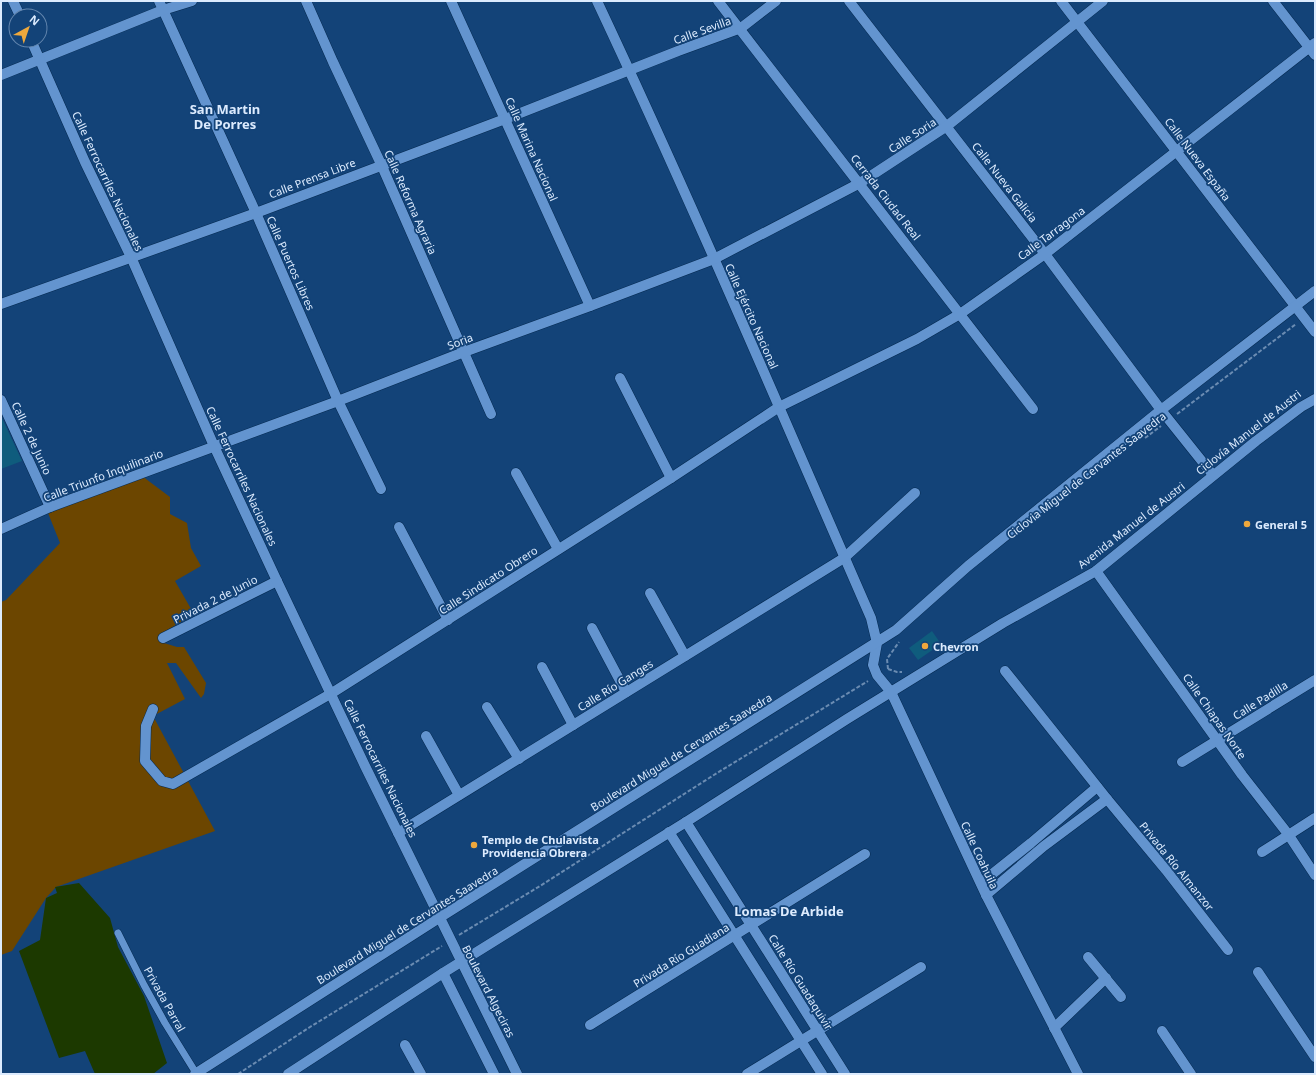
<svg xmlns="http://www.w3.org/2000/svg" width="1316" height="1075" font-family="'Noto Sans',sans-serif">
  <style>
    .green { fill: #6c4600 }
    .water { fill: #1c3900 }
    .building { fill: #0f5c7d }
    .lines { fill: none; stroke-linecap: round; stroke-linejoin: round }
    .service-casing { stroke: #042950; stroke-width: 8 }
    .minor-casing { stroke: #042950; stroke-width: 11 }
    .tertiary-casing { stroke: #042950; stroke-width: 11 }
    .secondary-casing { stroke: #042950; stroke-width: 11 }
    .path { stroke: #6b8cb2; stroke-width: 2; stroke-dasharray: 4 2; stroke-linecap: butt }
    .service { stroke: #6394cf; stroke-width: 7 }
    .minor { stroke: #6394cf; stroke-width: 10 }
    .tertiary { stroke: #6394cf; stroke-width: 10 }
    .secondary { stroke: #6394cf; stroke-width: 10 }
    .poi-dot { fill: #eea83c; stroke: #134378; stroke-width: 1.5 }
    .labels { text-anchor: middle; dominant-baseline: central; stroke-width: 3.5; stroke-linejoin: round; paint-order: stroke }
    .street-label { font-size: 11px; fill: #dcebfe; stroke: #134378 }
    .poi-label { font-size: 11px; font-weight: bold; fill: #dcebfe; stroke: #134378; text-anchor: start }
    .quarter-label { font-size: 13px; font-weight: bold; fill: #dcebfe; stroke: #134378 }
  </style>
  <rect width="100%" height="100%" fill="#134378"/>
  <path class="green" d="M 142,476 L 170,497 L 170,514 L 187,523 L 191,548 L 201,566 L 175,581 L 194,614 L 164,632 L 164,643 L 177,647 L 184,647 L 206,683 L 204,694 L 201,698 L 176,663 L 167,663 L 185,699 L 153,716 L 215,831 L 56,887 L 46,898 L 12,951 L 1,955 L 1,602 L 6,600 L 60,543 L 48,513 Z"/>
  <path class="water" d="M 79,883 L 110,918 L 118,947 L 144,996 L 167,1063 L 153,1074 L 95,1074 L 85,1051 L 59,1058 L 19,951 L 40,940 L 46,898 L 57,893 L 55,887 Z"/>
  <g class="building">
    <path d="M 1,416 L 22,461 L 1,469 Z"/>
    <path d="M 932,631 L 941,644 L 918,660 L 909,648 Z"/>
  </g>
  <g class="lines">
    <defs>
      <path id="service" d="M 118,933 L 144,985 L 165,1023 L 196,1073"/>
      <g id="minor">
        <path d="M 159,1 L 256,213 L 338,401 L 381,489"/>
        <path d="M 306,1 L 333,62 L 381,164 L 491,414"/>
        <path d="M 451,1 L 590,306"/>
        <path d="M 597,1 C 693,205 781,412 871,618 L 877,643 L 873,665 L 877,675 L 891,692 L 986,895 L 1078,1074"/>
        <path d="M 718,1 L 1033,409"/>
        <path d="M 849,1 L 1045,254 L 1161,410 L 1213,475"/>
        <path d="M 1061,1 L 1315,332"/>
        <path d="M 1273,1 L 1315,55"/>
        <path d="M 1,75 L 163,10 L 192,1"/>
        <path d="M 1,304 L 256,213 L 505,119 L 678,51 L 741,28 L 776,1"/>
        <path d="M 620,378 L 671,478"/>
        <path d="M 1,400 L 50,507"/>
        <path d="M 516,473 L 558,549"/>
        <path d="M 399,527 L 448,620"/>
        <path d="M 1,529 L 50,507 L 338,401 L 464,352 L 590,306 L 714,259 L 860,183 L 947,126 L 1103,1"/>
        <path d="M 1096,571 L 1242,775 L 1288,834 L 1315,875"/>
        <path d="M 650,593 L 685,656"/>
        <path d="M 592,628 L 626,692"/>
        <path d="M 163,638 L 277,581"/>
        <path d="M 542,667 L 573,725"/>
        <path d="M 1005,671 L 1107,799 L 1166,870 L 1228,950"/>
        <path d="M 487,707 L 519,759"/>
        <path d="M 153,709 L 146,726 L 145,761 L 162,781 L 173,784 L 332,693 L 671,478 L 779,407 L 917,339 L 960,314 L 1045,254 L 1315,43"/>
        <path d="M 426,736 L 459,795"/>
        <path d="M 1182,762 L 1315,680"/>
        <path d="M 686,822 L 845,1074"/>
        <path d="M 669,832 L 822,1074"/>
        <path d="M 398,833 L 844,558 L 915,493"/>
        <path d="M 1262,852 L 1315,818"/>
        <path d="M 981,883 L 1031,843 L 1097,787"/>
        <path d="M 986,895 L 1044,846 L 1107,799"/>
        <path d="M 1088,957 L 1121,997"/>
        <path d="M 1258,972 L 1315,1057"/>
        <path d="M 590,1025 L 865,854"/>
        <path d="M 1054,1028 L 1106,978"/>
        <path d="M 1162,1031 L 1191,1074"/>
        <path d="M 405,1045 L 421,1074"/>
        <path d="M 747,1074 L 921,967"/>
      </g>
      <g id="tertiary">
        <path d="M 13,1 L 20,16"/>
        <path d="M 31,40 L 85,162 L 131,257 L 214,446 L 277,581 L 365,766 L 517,1074"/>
        <path d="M 443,973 L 494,1074"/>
      </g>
      <g id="secondary">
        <path d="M 195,1074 L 439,918 L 896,630 L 968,566 L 1161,410 L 1315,291"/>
        <path d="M 288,1074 L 443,973 L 686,822 L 847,719 L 1003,623 L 1096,571 L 1256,441 L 1301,407 L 1315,399"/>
      </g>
    </defs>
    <use href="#service" class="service-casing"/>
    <use href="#minor" class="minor-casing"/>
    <use href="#tertiary" class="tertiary-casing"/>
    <use href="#secondary" class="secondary-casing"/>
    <g class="path">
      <path d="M 1177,414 L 1296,324"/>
      <path d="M 1145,438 L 1161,426"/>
      <path d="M 888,669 L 887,659 L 899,642"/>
      <path d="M 888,669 L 897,672 L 902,672"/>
      <path d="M 459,935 L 540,886 L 717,773 L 868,681"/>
      <path d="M 238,1074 L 310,1027 L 442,946"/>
    </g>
    <use href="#service" class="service"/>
    <use href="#minor" class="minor"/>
    <use href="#tertiary" class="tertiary"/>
    <use href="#secondary" class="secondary"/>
  </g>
  <g class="poi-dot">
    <circle cx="1247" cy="524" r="4"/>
    <circle cx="925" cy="646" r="4"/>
    <circle cx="474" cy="845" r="4"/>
  </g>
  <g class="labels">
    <g class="street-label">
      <text transform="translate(702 30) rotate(-20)">Calle Sevilla</text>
      <text transform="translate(912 135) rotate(-33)">Calle Soria</text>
      <text transform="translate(532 149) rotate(66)">Calle Marina Nacional</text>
      <text transform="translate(1198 159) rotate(53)">Calle Nueva España</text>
      <text transform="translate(312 178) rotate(-21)">Calle Prensa Libre</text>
      <text transform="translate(108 181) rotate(65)">Calle Ferrocarriles Nacionales</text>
      <text transform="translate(1005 182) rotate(52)">Calle Nueva Galicia</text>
      <text transform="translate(886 197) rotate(52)">Cerrada Ciudad Real</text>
      <text transform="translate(411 202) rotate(66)">Calle Reforma Agraria</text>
      <text transform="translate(1051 233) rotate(-37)">Calle Tarragona</text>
      <text transform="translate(291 263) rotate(66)">Calle Puertos Libres</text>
      <text transform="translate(752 316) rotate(66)">Calle Ejército Nacional</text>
      <text transform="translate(460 341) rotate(-21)">Soria</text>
      <text transform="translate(1248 432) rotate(-38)">Ciclovía Manuel de Austri</text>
      <text transform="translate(32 438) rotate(65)">Calle 2 de Junio</text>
      <text transform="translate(103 475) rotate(-21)">Calle Triunfo Inquilinario</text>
      <text transform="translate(1086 475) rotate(-38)">Ciclovia Miguel de Cervantes Saavedra</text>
      <text transform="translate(242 476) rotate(65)">Calle Ferrocarriles Nacionales</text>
      <text transform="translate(1131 525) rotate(-38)">Avenida Manuel de Austri</text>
      <text transform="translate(488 580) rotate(-33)">Calle Sindicato Obrero</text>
      <text transform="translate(215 599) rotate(-27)">Privada 2 de Junio</text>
      <text transform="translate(615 685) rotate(-32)">Calle Río Ganges</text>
      <text transform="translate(1260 700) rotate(-32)">Calle Padilla</text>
      <text transform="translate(1215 716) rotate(55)">Calle Chiapas Norte</text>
      <text transform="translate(681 752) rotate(-32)">Boulevard Miguel de Cervantes Saavedra</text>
      <text transform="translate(381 768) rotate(64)">Calle Ferrocarriles Nacionales</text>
      <text transform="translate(980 855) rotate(65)">Calle Coahuila</text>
      <text transform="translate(1177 866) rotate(51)">Privada Río Almanzor</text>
      <text transform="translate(407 925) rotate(-32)">Boulevard Miguel de Cervantes Saavedra</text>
      <text transform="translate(681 955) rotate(-32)">Privada Río Guadiana</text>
      <text transform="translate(801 982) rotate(58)">Calle Río Guadaquivir</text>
      <text transform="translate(489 991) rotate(63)">Boulevard Algeciras</text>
      <text transform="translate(165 999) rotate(61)">Privada Parral</text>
    </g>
    <g class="poi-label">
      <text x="1255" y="524">General 5</text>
      <text x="933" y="646">Chevron</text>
      <text x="482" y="839">Templo de Chulavista<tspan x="482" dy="13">Providencia Obrera</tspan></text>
    </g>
    <g class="quarter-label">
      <text x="225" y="109">San Martin<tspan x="225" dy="15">De Porres</tspan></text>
      <text x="789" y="911">Lomas De Arbide</text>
    </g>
  </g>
  <rect width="1316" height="1075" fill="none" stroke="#dcebfe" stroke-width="4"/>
  <g transform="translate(28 28) rotate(40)"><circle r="19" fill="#134378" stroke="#6386ae"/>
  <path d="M0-3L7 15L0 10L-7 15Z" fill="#eea83c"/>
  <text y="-6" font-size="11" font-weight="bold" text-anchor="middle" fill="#dcebfe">N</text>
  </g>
</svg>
